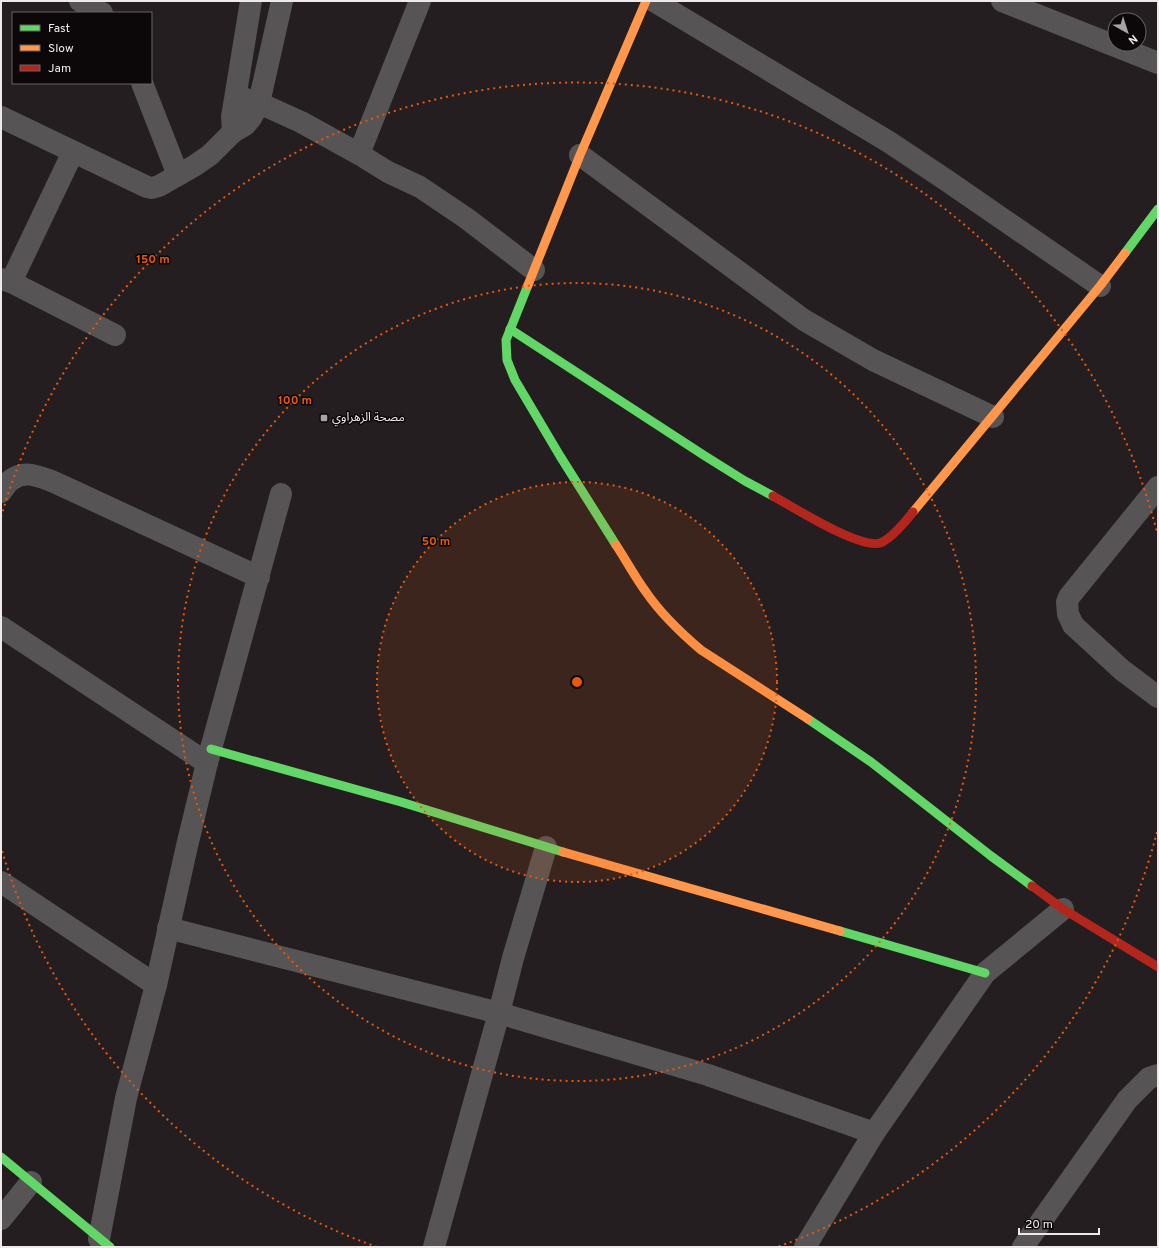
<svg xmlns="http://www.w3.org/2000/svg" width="1159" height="1248" font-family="Overpass,'Noto Sans Arabic',sans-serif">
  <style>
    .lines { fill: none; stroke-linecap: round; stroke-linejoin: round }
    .street { stroke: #565454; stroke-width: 22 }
    .fast { stroke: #63d668; stroke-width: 9 }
    .slow { stroke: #ff974d; stroke-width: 9 }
    .jam { stroke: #b3261e; stroke-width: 9 }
    .ring { fill: none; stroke: #e8590c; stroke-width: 2; stroke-dasharray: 2 4 }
    .poi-dot { fill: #a9a2a3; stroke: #0c0809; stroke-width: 1.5 }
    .labels { text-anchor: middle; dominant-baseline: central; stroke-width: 3; stroke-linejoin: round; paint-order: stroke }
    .poi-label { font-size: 12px; fill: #f0e9ea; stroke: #0c0809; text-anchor: start }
    .centre { fill: #e8590c; stroke: #0c0809; stroke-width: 2 }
    .ring-label { font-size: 12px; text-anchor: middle; font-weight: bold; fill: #e8590c; stroke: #0c0809; stroke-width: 3; stroke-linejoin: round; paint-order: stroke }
  </style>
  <rect width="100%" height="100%" fill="#241e20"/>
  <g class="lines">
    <g class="street">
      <path d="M 80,1 L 102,13"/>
      <path d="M 654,1 L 889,142 L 946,180 L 1100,286"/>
      <path d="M 1002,1 L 1158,63"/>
      <path d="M 142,83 L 178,175"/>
      <path d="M 236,96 L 259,103 L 301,122 L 359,154 L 388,172 L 420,187 L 466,218 L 534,270"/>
      <path d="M 1,117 L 147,187 L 152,188 L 159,186 L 194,166 L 210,155 L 233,132 L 245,125 L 251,118 L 259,103 L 282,1"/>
      <path d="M 233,132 L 232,117 L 251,1"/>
      <path d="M 359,154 L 420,1"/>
      <path d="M 580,155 L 804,320 L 873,360 L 993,417"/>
      <path d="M 1,279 L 11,282 L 115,335"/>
      <path d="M 11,282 L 73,152"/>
      <path d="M 1158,487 L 1069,597 L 1067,602 L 1068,614 L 1073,625 L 1122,670 L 1158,697"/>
      <path d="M 1,492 C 4,488 7,483 11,480 C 25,469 40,477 54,482 L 259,577"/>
      <path d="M 1,627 L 207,763"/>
      <path d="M 1,882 L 156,985"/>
      <path d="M 168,928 L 499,1013 L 708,1075 L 874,1133"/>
      <path d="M 1,1219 L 31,1182"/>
      <path d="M 99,1239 L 126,1098 L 156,985 L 187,846 L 207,763 L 281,494"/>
      <path d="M 434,1247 L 499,1013 L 513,958 L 546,847"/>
      <path d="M 805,1247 L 874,1133 L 985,973 L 1063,909"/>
      <path d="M 1023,1247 L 1127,1100 L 1149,1078 L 1158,1075"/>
    </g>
    <g class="fast">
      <path d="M 1125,253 L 1158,209"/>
      <path d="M 528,285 L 506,340 L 507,360 L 515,380 L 560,456 L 616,545"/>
      <path d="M 510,329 L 705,456 L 745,481 L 773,496"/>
      <path d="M 808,719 L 871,762 L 991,856 L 1032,886"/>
      <path d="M 211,749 L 401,802 L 563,852"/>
      <path d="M 840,931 L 985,973"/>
      <path d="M 1,1157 L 110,1247"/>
    </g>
    <g class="slow">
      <path d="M 528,285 L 580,155 L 646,1"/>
      <path d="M 913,512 L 1100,286 L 1125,253"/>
      <path d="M 616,545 C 626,560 635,577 646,592 C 661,614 681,633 701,650 L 808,719"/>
      <path d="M 563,852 L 840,931"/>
    </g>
    <g class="jam">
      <path d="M 773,496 C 793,507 859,549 880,543 C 890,540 907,520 913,512"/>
      <path d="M 1032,886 L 1063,909 L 1158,967"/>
    </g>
  </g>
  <circle cx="577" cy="682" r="200" fill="#e8590c" fill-opacity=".12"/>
  <g class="ring">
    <circle cx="577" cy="682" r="200"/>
    <circle cx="577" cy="682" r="399"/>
    <path d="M1157 832A599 599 0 0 1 777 1247M377 1247A599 599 0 0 1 1 847M1 517A599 599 0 0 1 1157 532"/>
  </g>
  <rect class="poi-dot" x="320" y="414" width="8" height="8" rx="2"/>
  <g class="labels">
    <g class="poi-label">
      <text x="332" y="418">مصحة الزهراوي</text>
    </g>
  </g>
  <circle cx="577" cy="682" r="6" class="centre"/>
  <g class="ring-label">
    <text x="153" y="263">150 m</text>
    <text x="295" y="404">100 m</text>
    <text x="436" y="545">50 m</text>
  </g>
  <rect width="1159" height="1248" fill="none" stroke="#f0e9ea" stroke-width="4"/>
  <rect x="12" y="12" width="140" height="72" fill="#0c0809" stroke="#676263"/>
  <rect x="20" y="25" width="20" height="6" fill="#63d668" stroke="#676263"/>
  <text x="48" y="32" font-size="12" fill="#f0e9ea">Fast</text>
  <rect x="20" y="45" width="20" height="6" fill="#ff974d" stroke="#676263"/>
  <text x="48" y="52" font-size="12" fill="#f0e9ea">Slow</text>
  <rect x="20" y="65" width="20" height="6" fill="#b3261e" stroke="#676263"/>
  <text x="48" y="72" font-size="12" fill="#f0e9ea">Jam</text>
  <g transform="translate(1127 32) rotate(141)"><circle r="19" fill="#0c0809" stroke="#676263"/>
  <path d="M0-3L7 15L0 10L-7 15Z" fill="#a9a2a3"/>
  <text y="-6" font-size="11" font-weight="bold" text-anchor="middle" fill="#f0e9ea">N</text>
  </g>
  <path d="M1019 1228v6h80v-6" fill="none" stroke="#f0e9ea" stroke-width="2"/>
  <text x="1025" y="1228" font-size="12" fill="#f0e9ea" stroke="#0c0809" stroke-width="3" paint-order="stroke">20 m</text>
</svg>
